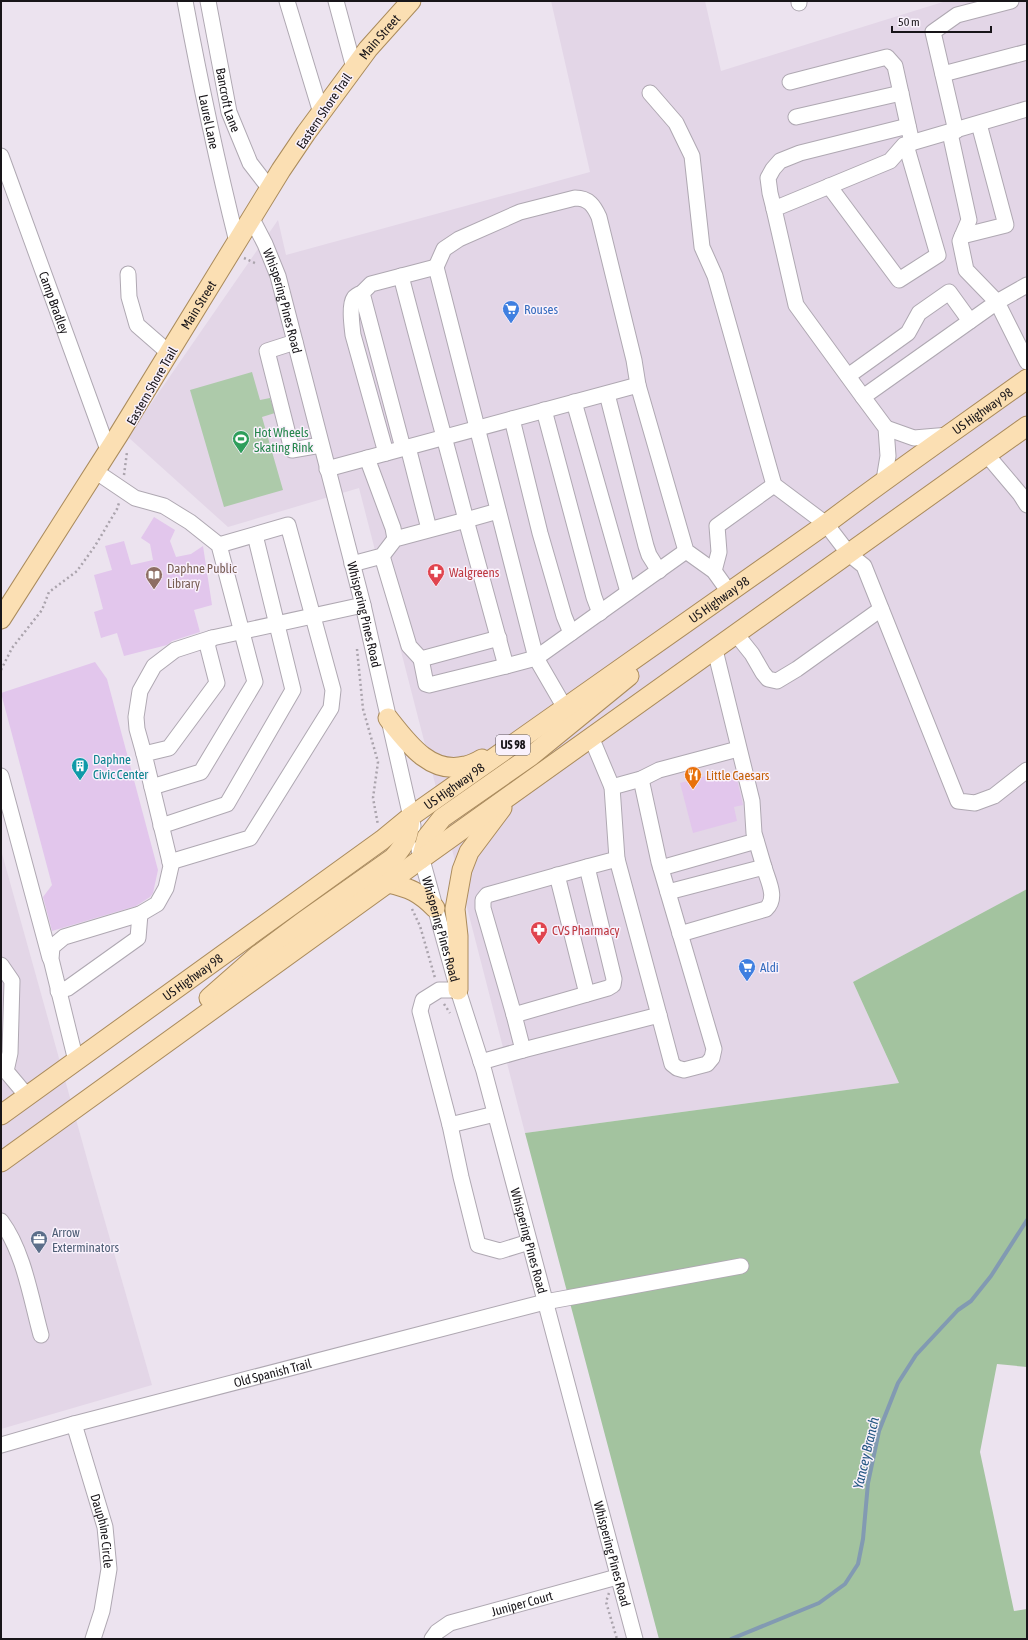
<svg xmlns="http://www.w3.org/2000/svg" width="1028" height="1640" font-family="'Asap Condensed',sans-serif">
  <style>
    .built { fill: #e3d6e7 }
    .green { fill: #adcaaa }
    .forest { fill: #a3c39f }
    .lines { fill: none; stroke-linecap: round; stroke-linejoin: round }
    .stream { stroke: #829ab2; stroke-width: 4 }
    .building { fill: #e2c6ec }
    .minor-casing { stroke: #afa8b2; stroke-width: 17 }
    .major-casing { stroke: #aa8b5c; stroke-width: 21 }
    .path { stroke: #aaa3ac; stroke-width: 2.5; stroke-dasharray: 2 3; stroke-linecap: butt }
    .minor { stroke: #fff; stroke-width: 15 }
    .major { stroke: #fbdfb3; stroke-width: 19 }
    .labels { text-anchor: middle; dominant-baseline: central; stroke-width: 3; stroke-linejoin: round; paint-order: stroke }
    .shield { fill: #f9f1fc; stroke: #5c575d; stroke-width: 1 }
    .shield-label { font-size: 12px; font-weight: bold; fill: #181519 }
    .street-label { font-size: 13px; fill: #181519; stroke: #f9f1fc }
    .shop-label { font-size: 13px; fill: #366cbe; stroke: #f9f1fc; text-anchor: start }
    .leisure-label { font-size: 13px; fill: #27864d; stroke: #f9f1fc; text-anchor: start }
    .education-label { font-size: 13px; fill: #785e54; stroke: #f9f1fc; text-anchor: start }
    .health-label { font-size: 13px; fill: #be3a42; stroke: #f9f1fc; text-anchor: start }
    .culture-label { font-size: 13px; fill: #0d838f; stroke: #f9f1fc; text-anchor: start }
    .food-label { font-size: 13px; fill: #c56008; stroke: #f9f1fc; text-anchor: start }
    .service-label { font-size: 13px; fill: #4e5e75; stroke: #f9f1fc; text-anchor: start }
    .water-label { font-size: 14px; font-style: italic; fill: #225681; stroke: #f9f1fc }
  </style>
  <rect width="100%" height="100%" fill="#ece3ef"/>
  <g class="built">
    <path d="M 551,1 L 705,1 L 721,71 L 946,1 L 1027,1 L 1027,889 L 853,982 L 899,1083 L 525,1133 L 359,488 L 228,527 L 128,437 L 278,220 L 286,255 L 590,172 Z"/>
    <path d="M 1,850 L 89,1166 L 152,1385 L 1,1429 Z"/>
  </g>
  <path class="green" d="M 252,372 L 260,400 L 270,398 L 275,413 L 262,417 L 283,490 L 224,507 L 190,390 Z"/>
  <path class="forest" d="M 1027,889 L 1027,1367 L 997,1364 L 980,1452 L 1014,1611 L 1027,1609 L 1027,1639 L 659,1639 L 525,1133 L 899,1083 L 853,982 Z"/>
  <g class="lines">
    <path class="stream" d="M 731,1639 L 819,1603 L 845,1584 L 858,1564 L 863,1539 L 868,1483 L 879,1431 L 898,1383 L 916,1355 L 958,1310 L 971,1301 L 991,1276 L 1027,1220"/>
  </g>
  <g class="building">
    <path d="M 154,517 L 175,530 L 170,541 L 176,557 L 191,554 L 203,546 L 212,605 L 194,610 L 200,632 L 172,641 L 167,645 L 124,656 L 117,633 L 101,638 L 94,612 L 103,609 L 94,575 L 112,570 L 105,546 L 124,541 L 131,565 L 153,560 L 150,544 L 141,538 Z"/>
    <path d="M 95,662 L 107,679 L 158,870 L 153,893 L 150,897 L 136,906 L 52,931 L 43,897 L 52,885 L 1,693 Z"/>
    <path d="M 724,771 L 726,778 L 736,775 L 743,805 L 734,807 L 737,821 L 693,833 L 680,783 Z"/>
  </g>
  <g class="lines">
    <defs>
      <g id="minor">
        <path id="s1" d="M 185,1 C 200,82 217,162 237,242"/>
        <path id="s2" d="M 208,1 L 229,112 L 250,163 L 270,189"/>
        <path d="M 287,1 L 321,113"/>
        <path d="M 336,1 L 354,68"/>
        <path d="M 799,1 L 799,3"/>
        <path d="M 943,74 L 1027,52"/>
        <path d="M 790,82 L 887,57 L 895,66 L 912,143"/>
        <path d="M 650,93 L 676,123 L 692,156 L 702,247 L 715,276 L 774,485 L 826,524 L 849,554 L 864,566 L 958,801 L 975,803 L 994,796 L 1027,770"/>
        <path d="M 796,117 L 901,93"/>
        <path d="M 956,131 L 933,32 L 957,15 L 1011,1"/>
        <path id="s3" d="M 1,156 L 108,450"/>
        <path d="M 829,186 L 899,280 L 938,255 L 906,145"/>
        <path d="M 774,209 L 770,193 L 768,178 L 773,169 L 780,161 L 800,153 L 908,126"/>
        <path id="s4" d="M 252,219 L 265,244 L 278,276 L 363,605 L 413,826"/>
        <path d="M 962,236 L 1006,225 L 979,124"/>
        <path d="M 436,267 L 444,249 L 459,239 L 520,212 L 575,198 C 589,198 594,206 599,217 L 634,360 L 638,385"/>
        <path d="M 128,274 L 129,297 L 137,325 L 168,352"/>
        <path d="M 401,276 C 422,358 445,438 466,520 L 498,511"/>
        <path d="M 1027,285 L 997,302 L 1027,362"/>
        <path d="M 362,293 C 359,294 356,295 354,298 C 349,305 352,326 353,335 L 386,453"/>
        <path d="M 295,342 L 267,351 L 292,450 L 321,445"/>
        <path d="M 848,376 L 908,333 L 919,313 L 949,292 L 970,321"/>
        <path d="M 607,394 L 646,546 L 649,555 L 659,571"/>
        <path d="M 863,397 L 796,305 L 774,209 L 890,161 L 904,145 L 1027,109"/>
        <path d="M 574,402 L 628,592"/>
        <path d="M 544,410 L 594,597 L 600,613"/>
        <path d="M 512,419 L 540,533 L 564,616 L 571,633"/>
        <path d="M 886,428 L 914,438 L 949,435"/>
        <path d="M 408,447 L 429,529"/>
        <path d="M 403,448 L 362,293 L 371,284 L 436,267 L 536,658 L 686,551"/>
        <path d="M 987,455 L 1020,494 L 1027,505"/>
        <path d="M 367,458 L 393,528 L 395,539"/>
        <path d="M 327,469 L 638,385 L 686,551 L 714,571 L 729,592"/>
        <path d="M 95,471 L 135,498 L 164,506 L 190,522 L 219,545 L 255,682 L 201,772 L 152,787"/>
        <path d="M 884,480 L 888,456 L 886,428 L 863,397 L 997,302 L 966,270 L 960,241 L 969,220 L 950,133"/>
        <path d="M 382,556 L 409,646 L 421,659 L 499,638"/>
        <path d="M 352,564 L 382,556 L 395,539 L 466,520 L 506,666 L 536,658 L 565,708"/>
        <path d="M 714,571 L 719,552 L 717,526 L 774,485"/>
        <path d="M 736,634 L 752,654 L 763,673 L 768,679 L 777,681 L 797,669 L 881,609"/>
        <path d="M 715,650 L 752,801 L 754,833 L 764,867"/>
        <path d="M 421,659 L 426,684 L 429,685 L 506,666"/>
        <path d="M 144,754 L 137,729 L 136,717 L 140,691 L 154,666 L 175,650 L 212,638 L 363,605"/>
        <path d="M 1,776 L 50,958"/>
        <path d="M 612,787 L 641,779 L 659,770 L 738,749"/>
        <path d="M 161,826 L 227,804 L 293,690 L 255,535"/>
        <path id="s5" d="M 419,849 L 458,990 L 484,1071 L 635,1639"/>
        <path d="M 617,859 L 659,1015"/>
        <path d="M 170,862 L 250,838 L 331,708 L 333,690 L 288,525 L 219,545"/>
        <path d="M 661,868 L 756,841"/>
        <path d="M 557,875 L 587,994"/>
        <path d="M 668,892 L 764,867 C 768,881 778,898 766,909 L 680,934"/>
        <path d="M 1,965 L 12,981 L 10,1053 L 6,1071 L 27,1096"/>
        <path d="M 458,990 L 439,990 L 423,1000 L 420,1011 L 450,1125 L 461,1177 L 478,1245 L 500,1251 L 529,1242"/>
        <path d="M 58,991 L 68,988 L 138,938 L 140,914"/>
        <path d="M 514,1015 L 483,908 L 483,900 L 487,895 L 587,867"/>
        <path d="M 523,1050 L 659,1015 L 672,1064 L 677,1068 L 684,1070 L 707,1064 L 712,1058 L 714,1049 L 659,862 L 641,779"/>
        <path d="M 76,1061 L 51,959 L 52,947 L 64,937 L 140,914 L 157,904 L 166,888 L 171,866 L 144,754 L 169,748 L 217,683 L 207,644 L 212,638"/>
        <path d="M 481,1062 L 523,1050 L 514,1015 L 608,988 L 613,985 L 614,979 L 587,867 L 617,859 L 612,787 L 591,737"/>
        <path d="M 450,1125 L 495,1114"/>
        <path d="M 1,1221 C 24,1252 31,1299 41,1335"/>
        <path id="s6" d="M 74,1424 L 105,1527 L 109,1569 L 102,1611 L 93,1639"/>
        <path id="s7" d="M 1,1445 L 74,1424 L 545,1302 L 741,1266"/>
        <path id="s8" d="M 432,1639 L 437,1632 L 450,1623 L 617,1577"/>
      </g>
      <g id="major">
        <path id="s9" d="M 1,619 L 119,434 L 281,170 L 306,133 L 368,49 L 411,1"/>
        <path d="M 388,718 C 407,742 430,775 465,766 C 471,765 477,762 482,759"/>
        <path d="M 421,859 L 427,837 L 442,818 L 531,756 L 629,676"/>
        <path d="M 388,883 C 410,888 419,892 435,908"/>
        <path d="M 458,990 L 458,936 L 455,909 L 462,870 L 469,852 L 502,808"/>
        <path d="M 209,998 L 258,955 L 304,921 L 393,858 C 406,844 409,836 410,817"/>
        <path id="s10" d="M 1,1115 L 382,840 L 410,817 L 826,524 C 892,474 960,427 1027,379"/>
        <path d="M 1,1162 L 421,859 L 1027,426"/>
      </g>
    </defs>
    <use href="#minor" class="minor-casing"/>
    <use href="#major" class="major-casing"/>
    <g class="path">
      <path d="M 244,258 L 257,264"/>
      <path d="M 124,475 L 127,452"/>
      <path d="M 357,649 L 363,709 L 378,762 L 373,798 L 378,825"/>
      <path d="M 1,670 L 12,648 L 42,610 L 49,592 L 77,571 L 95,546 L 117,509 L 119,503"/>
      <path d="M 412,909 L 420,926 L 435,978"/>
      <path d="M 444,1004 L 450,1013"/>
      <path d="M 609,1593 L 606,1602 L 617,1639"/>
    </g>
    <use href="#minor" class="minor"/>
    <use href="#major" class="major"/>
  </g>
  <defs>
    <symbol id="supermarket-pin" viewBox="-11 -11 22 30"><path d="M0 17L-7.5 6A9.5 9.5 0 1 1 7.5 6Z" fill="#3f7fe0" stroke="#f9f1fc"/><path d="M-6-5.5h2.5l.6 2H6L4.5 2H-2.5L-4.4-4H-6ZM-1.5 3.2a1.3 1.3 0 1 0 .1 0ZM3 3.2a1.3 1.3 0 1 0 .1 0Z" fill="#fff"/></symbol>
    <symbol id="stadium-pin" viewBox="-11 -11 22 30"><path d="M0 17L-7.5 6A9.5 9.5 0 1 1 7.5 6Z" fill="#2e9e5b" stroke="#f9f1fc"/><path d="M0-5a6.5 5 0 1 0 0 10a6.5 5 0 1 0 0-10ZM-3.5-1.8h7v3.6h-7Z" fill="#fff"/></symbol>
    <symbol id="pharmacy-pin" viewBox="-11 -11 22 30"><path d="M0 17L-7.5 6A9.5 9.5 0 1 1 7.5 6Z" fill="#e0444e" stroke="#f9f1fc"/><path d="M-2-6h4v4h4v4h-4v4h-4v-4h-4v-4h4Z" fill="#fff"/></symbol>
    <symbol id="library-pin" viewBox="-11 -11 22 30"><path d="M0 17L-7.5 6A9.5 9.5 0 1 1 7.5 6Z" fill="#8d6e63" stroke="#f9f1fc"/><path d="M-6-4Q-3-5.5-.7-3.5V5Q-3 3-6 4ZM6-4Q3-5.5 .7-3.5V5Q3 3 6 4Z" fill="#fff"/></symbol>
    <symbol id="building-pin" viewBox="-11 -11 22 30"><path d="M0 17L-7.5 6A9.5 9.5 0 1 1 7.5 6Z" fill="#0f9aa8" stroke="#f9f1fc"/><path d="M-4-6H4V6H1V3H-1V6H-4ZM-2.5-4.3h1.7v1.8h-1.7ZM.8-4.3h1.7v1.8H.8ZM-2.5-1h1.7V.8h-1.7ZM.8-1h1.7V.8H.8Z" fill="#fff"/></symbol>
    <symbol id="restaurant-pin" viewBox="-11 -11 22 30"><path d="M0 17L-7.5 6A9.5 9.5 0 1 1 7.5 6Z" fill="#e8710a" stroke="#f9f1fc"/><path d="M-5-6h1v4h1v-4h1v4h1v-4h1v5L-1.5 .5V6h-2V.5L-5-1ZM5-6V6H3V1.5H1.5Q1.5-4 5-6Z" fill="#fff"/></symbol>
    <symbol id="office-pin" viewBox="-11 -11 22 30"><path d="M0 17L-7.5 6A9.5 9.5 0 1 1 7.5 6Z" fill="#5c6f8a" stroke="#f9f1fc"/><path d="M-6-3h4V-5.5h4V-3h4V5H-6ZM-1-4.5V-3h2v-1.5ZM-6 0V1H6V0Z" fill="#fff"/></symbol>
  </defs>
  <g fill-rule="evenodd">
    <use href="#supermarket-pin" x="501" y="299" width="20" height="27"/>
    <use href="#stadium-pin" x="231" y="429" width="20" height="27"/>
    <use href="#pharmacy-pin" x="426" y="562" width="20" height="27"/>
    <use href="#library-pin" x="144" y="565" width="20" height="27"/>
    <use href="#building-pin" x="70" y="756" width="20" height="27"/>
    <use href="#restaurant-pin" x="683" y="765" width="20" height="27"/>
    <use href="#pharmacy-pin" x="529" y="920" width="20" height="27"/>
    <use href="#supermarket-pin" x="737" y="957" width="20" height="27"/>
    <use href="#office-pin" x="29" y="1229" width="20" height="27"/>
  </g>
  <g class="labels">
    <rect class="shield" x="496" y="735" width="34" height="20" rx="3"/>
    <g class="shield-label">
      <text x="513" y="745">US 98</text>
    </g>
    <g class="street-label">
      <text stroke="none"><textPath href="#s9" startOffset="695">Main Street</textPath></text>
      <text stroke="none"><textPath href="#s2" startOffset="101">Bancroft Lane</textPath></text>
      <text transform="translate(324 111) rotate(-56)">Eastern Shore Trail</text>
      <text stroke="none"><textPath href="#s1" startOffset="123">Laurel Lane</textPath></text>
      <text stroke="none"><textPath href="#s4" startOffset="88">Whispering Pines Road</textPath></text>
      <text stroke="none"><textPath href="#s3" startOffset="156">Camp Bradley</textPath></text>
      <text stroke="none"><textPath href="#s9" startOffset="371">Main Street</textPath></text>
      <text transform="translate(152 386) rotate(-60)">Eastern Shore Trail</text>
      <text stroke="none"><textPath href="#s10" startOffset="1208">US Highway 98</textPath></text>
      <text stroke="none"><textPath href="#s10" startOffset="884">US Highway 98</textPath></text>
      <text stroke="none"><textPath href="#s4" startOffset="412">Whispering Pines Road</textPath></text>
      <text stroke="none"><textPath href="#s10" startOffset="560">US Highway 98</textPath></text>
      <text stroke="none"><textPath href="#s5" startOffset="83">Whispering Pines Road</textPath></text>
      <text stroke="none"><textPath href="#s10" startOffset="236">US Highway 98</textPath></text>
      <text stroke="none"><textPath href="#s5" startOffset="407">Whispering Pines Road</textPath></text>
      <text stroke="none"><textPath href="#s7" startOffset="281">Old Spanish Trail</textPath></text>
      <text stroke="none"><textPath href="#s6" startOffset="111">Dauphine Circle</textPath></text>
      <text stroke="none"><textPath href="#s5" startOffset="731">Whispering Pines Road</textPath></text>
      <text stroke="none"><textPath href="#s8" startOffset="99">Juniper Court</textPath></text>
    </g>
    <g class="shop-label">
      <text x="524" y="309">Rouses</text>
      <text x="760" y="967">Aldi</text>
    </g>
    <g class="leisure-label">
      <text x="254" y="432">Hot Wheels<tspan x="254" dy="15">Skating Rink</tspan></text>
    </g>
    <g class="education-label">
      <text x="167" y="568">Daphne Public<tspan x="167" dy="15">Library</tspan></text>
    </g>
    <g class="health-label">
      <text x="449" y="572">Walgreens</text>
      <text x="552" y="930">CVS Pharmacy</text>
    </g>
    <g class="culture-label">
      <text x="93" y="759">Daphne<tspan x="93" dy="15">Civic Center</tspan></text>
    </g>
    <g class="food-label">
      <text x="706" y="775">Little Caesars</text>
    </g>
    <g class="service-label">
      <text x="52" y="1232">Arrow<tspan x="52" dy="15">Exterminators</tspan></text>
    </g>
    <g class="water-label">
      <text transform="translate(866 1453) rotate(-77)">Yancey Branch</text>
    </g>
  </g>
  <rect width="1028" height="1640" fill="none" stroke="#181519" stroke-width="4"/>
  <path d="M892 26v6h99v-6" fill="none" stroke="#181519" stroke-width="2"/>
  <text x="898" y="26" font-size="12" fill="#181519" stroke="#f9f1fc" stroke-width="3" paint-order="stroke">50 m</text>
</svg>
